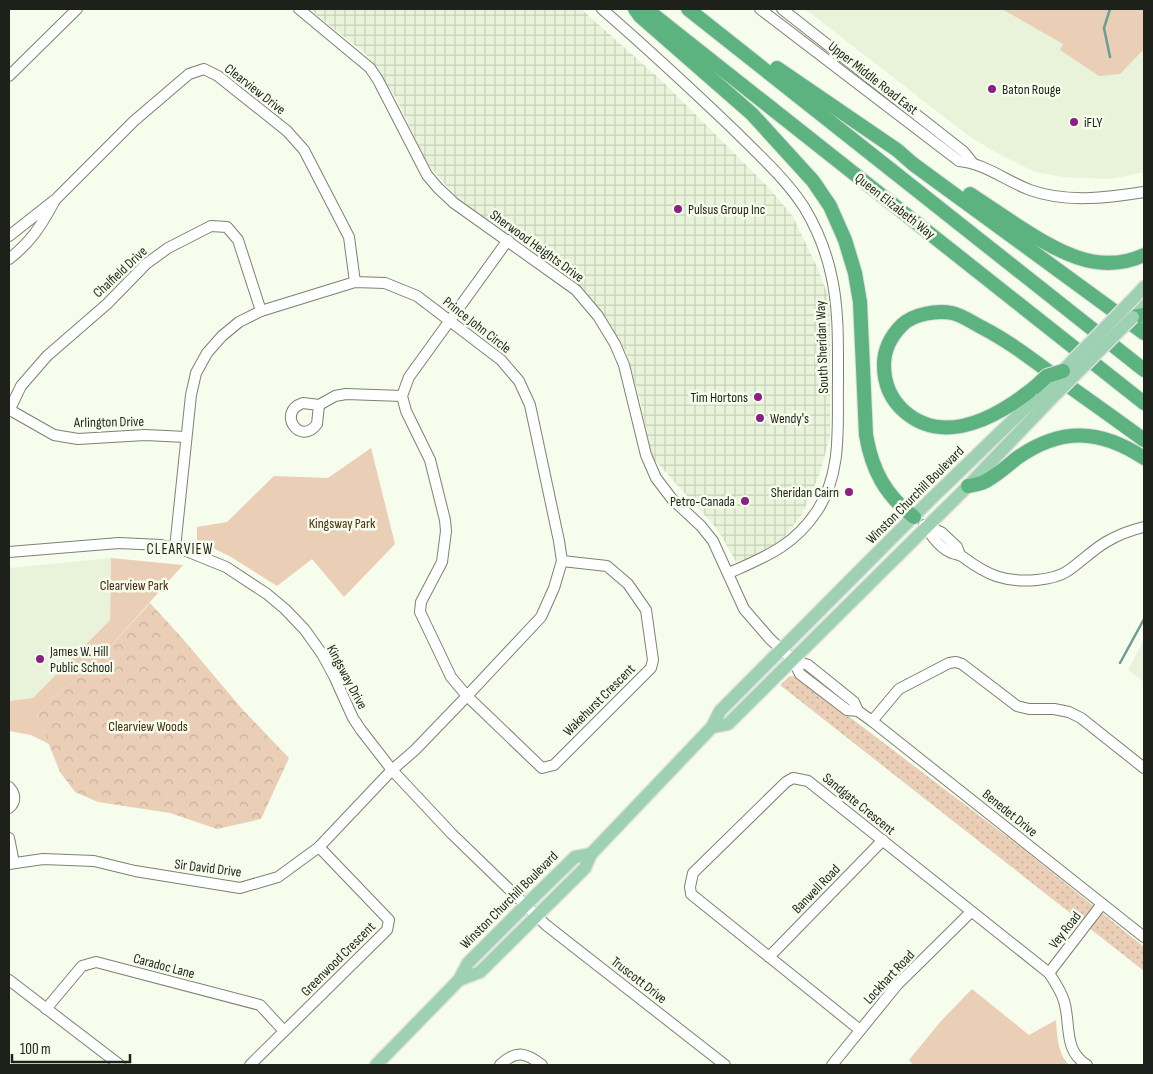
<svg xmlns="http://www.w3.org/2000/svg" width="1153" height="1074" font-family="'Sofia Sans Condensed',sans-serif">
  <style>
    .built { fill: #e9f3da }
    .industrial { fill: url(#industrial-grid) }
    .grass { fill: url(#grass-dots) }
    .forest { fill: url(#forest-crowns) }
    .park { fill: #eaceb6 }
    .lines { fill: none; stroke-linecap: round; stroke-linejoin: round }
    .stream { stroke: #6c9d96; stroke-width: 2.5 }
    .minor-casing { stroke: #7c8272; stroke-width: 12 }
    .major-casing { stroke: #e0e0df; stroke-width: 15 }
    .highway-casing { stroke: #e0e0df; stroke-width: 16 }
    .minor { stroke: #fff; stroke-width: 10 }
    .major { stroke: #9dd1b2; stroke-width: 12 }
    .highway { stroke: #5cb37f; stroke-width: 14 }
    .major-bridge-casing { stroke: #e0e0df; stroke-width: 15; stroke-linecap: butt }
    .highway-bridge-casing { stroke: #e0e0df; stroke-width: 16; stroke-linecap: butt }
    .major-bridge { stroke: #9dd1b2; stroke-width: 12 }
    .highway-bridge { stroke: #5cb37f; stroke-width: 14 }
    .poi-dot { fill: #8a2085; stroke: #f6fdec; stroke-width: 2 }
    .labels { text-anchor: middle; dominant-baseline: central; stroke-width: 5; stroke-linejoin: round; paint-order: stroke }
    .street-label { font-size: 14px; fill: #1e201a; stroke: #f6fdec }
    .poi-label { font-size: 14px; fill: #1e201a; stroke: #f6fdec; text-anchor: start }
    .park-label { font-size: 14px; fill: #482b0e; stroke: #f6fdec }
    .neighbourhood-label { font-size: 15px; letter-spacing: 1px; fill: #1e201a; stroke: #f6fdec }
  </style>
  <defs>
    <pattern id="industrial-grid" width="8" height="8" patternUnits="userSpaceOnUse" patternTransform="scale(1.25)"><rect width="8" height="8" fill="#e9f3da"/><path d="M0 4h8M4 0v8" fill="none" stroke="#c7d0ba"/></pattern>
    <pattern id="grass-dots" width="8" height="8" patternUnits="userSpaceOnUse" patternTransform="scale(1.25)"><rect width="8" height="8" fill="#eaceb6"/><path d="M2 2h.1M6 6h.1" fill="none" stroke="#c8b19c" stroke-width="1.8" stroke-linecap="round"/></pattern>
    <pattern id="forest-crowns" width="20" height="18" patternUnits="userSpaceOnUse" patternTransform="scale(1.25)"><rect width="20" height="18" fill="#eaceb6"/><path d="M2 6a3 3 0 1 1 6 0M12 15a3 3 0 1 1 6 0" fill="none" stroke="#c8b19c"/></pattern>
  </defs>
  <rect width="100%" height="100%" fill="#f6fdec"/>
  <g class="built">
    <path d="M 805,9 L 1144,9 L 1144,172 L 1112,179 L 1063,177 L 1035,172 L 997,153 L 970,137 Z"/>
    <path d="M 111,558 L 110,620 L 33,698 L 9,701 L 9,568 Z"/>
    <path d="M 1144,640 L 1144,682 L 1128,670 Z"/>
  </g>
  <path class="industrial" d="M 309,9 L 581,9 L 662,81 L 770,189 L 793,217 L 818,269 L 830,301 L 830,436 L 820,473 L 802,514 L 782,540 L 751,558 L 736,562 L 718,530 L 652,457 L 640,400 L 626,352 L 608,321 L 568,277 L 456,197 L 427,163 L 396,98 L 366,54 Z"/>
  <path class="grass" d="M 790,676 L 797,677 L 1022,848 L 1144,947 L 1144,971 L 780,685 Z"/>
  <path class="forest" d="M 150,603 L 183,639 L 242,709 L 289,758 L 261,819 L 217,829 L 170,813 L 98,802 L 75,792 L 60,772 L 37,715 L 53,697 L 92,667 Z"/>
  <g class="park">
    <path d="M 1002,9 L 1144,9 L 1144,49 L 1120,74 L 1099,76 L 1060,50 L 1063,44 Z"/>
    <path d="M 371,448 L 395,544 L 344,597 L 312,559 L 277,586 L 231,557 L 197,540 L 197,527 L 227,522 L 274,476 L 328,478 Z"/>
    <path d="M 111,558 L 183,565 L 92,667 L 53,697 L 37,715 L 49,744 L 31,735 L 9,731 L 9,701 L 33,698 L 110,620 Z"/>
    <path d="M 972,989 L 1029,1035 L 1056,1020 C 1057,1036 1058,1054 1069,1065 L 913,1065 L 909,1060 L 941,1021 Z"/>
  </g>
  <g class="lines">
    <g class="stream">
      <path d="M 1110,57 L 1104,28 L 1110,9"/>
      <path d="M 1120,663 L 1144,619"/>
    </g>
    <defs>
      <g id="minor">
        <path d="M 299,9 L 370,68 L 378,80 L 427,175 L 438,188 L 454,203 L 576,290 L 598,316 L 615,344 L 624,365 L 646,455 L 656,478 L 672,499 L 701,526 L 713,541 L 744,609 L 770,639 L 793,660 L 800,674 L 847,710 L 858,711 L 872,721 L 1144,937"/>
        <path d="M 602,9 C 647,48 690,88 733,129 C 758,154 785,178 804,207 C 816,227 826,251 831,274 C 839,308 838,344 838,379 C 837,424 843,472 817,511 C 794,546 765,557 729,573"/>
        <path d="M 760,9 L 959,161 C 984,163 1006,181 1030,190 C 1066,203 1107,198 1144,192"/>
        <path d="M 782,9 L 964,152 L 972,162"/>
        <path d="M 9,76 L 77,9"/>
        <path d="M 9,236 L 56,199 L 134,121 L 189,74 L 204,69 L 218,76 L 287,131 L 304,150 L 349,237 L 355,282"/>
        <path d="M 508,240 L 409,377 L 402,396 L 406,411 L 430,460 L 445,520 L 446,531 L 442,562 L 421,602 L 420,612 L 451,677 L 467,696 L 542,768 L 554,765 L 651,668 L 653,660 L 646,610 L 628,584 L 607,566 L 562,561"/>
        <path d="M 9,259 C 31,242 41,226 54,202"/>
        <path d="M 303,403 L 319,405 L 317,424 C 300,447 276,412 303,403 Z"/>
        <path d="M 319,405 L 335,396 L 346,394 L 402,396"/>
        <path d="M 10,410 L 54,435 L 78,439 L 145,435 L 186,437"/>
        <path d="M 9,411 L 21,386 L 47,356 L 107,304 L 146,264 L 168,248 L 211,226 L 227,227 L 238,240 L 261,311"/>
        <path d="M 924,525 L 941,532 L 957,547 L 960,555"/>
        <path d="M 926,527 C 932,537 941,549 952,553 C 956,555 959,554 963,557 C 987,575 1005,583 1037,580 C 1046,579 1058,577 1066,572 C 1080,563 1091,551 1106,542 C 1118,535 1131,530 1144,527"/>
        <path d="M 9,552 L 119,543 L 161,545 L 184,550 L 226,567 L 267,594 L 285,609 L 305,630 L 322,654 L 334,676 L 353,718 L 361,730 L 392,770 L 452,834 L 546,925 L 725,1065"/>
        <path d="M 793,660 L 808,665 L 854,702 L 858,711"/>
        <path d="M 872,721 L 899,689 L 949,663 L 956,662 L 962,664 L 1017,706 L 1029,709 L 1054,709 L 1069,712 L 1081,718 L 1144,768"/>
        <path d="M 9,787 C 16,794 16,802 9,808"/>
        <path d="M 9,838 L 14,863"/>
        <path d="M 9,864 L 43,859 L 94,861 L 135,871 L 240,888 L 278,877 L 319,847 L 392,770 L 415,750 L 467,696 L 541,617 L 554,588 L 562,561 L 559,541 L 530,405 L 519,381 L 501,360 L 417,296 L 385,283 L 355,282 L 261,311 L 239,322 L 222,336 L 207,353 L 196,373 L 191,395 L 175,548"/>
        <path d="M 769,957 L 883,840"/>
        <path d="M 1049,973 L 1102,904"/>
        <path d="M 9,980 L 120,1065"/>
        <path d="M 46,1009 L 82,966 L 96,962 L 260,1005 L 284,1031"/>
        <path d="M 860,1030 L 691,894 L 690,887 L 693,873 L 786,782 L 793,778 L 808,781 L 1049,973 C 1055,982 1061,991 1064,1001 C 1071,1024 1063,1051 1087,1065"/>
        <path d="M 250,1065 L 387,930 L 389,920 L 319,847"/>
        <path d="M 500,1065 C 516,1050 525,1052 542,1065"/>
        <path d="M 832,1065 L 897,985 L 971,912"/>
      </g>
      <g id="major">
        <path d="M 1135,297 L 1144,287"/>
        <path d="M 1133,317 L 1144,306"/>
        <path d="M 712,727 L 728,724 L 968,486 L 1050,400"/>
        <path d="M 459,980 L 480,972 L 585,868 L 591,854 L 712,727 L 720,711 L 929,501 L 1041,393"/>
        <path d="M 376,1065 L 459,980 L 468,963 L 534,897 L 575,857 L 591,854"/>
      </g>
      <g id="highway">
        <path d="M 635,9 L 640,16 L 752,114 L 813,181 L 830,206 L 845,240 L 855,273 L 860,302 L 866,435 C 872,470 885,495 914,517"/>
        <path d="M 646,9 L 1144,403"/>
        <path d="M 688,9 L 1144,370"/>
        <path d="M 777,68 L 897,150 L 913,164 L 1144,333"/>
        <path d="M 970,194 C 985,204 1000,214 1015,224 C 1054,249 1097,277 1144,255"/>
        <path d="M 1133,317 L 1144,315"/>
        <path d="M 1035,387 C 1000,415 946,447 905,412 C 891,400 884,384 884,365 C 884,349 890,337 902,325 C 913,314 937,310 952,313 C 962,315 973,323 983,328 C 1008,341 1029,357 1052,374 C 1083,396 1114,418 1144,440"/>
        <path d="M 968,486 C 974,485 981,484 986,481 C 997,475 1007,466 1017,458 C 1061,427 1100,429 1144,458"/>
      </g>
    </defs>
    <use href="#minor" class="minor-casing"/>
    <use href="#major" class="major-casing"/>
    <use href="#highway" class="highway-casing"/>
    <use href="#minor" class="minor"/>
    <use href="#major" class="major"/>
    <use href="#highway" class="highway"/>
    <defs>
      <g id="major-bridge">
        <path d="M 1041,393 L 1135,297"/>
        <path d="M 1050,400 L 1133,317"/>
      </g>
      <path id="highway-bridge" d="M 1035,387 L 1047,376 L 1063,371"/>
    </defs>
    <use href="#major-bridge" class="major-bridge-casing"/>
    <use href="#highway-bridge" class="highway-bridge-casing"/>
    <use href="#major-bridge" class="major-bridge"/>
    <use href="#highway-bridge" class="highway-bridge"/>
  </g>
  <g class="poi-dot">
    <circle cx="992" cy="89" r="5"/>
    <circle cx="1074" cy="122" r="5"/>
    <circle cx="678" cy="209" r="5"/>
    <circle cx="758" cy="397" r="5"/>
    <circle cx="760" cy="418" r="5"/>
    <circle cx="849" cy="492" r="5"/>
    <circle cx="745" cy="501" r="5"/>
    <circle cx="40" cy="659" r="5"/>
  </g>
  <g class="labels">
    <g class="street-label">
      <text transform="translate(873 78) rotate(38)">Upper Middle Road East</text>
      <text transform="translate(255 89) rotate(38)">Clearview Drive</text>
      <text transform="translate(895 206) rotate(38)">Queen Elizabeth Way</text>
      <text transform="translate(537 246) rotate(36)">Sherwood Heights Drive</text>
      <text transform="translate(120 272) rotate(-43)">Chalfield Drive</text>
      <text transform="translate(477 325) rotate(38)">Prince John Circle</text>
      <text transform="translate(822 347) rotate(-92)">South Sheridan Way</text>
      <text transform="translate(109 422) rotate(-1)">Arlington Drive</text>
      <text transform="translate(915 495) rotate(-45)">Winston Churchill Boulevard</text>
      <text transform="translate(347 677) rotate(62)">Kingsway Drive</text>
      <text transform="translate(599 700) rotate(-45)">Wakehurst Crescent</text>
      <text transform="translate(859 804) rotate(39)">Sandgate Crescent</text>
      <text transform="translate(1010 813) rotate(39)">Benedet Drive</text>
      <text transform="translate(208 868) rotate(7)">Sir David Drive</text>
      <text transform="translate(816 889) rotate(-46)">Banwell Road</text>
      <text transform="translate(509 900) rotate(-45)">Winston Churchill Boulevard</text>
      <text transform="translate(1065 930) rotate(-52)">Vey Road</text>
      <text transform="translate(338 959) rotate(-45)">Greenwood Crescent</text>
      <text transform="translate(164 966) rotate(15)">Caradoc Lane</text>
      <text transform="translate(889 977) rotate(-47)">Lockhart Road</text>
      <text transform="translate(639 980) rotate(38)">Truscott Drive</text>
    </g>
    <g class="poi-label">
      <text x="1002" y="89">Baton Rouge</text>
      <text x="1084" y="122">iFLY</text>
      <text x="688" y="209">Pulsus Group Inc</text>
      <text x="748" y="397" text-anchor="end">Tim Hortons</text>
      <text x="770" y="418">Wendy's</text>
      <text x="839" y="492" text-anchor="end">Sheridan Cairn</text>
      <text x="735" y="501" text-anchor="end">Petro-Canada</text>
      <text x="50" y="651">James W. Hill<tspan x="50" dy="16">Public School</tspan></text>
    </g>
    <g class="park-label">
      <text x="342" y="523">Kingsway Park</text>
      <text x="134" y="585">Clearview Park</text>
      <text x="148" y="726">Clearview Woods</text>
    </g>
    <g class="neighbourhood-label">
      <text x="180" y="549">CLEARVIEW</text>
    </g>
  </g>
  <rect width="1153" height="1074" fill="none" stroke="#1e201a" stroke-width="20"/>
  <path d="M12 1054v8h118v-8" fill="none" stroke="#1e201a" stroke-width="2.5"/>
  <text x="20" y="1054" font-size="15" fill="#1e201a" stroke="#f6fdec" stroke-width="4" paint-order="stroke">100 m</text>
</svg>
